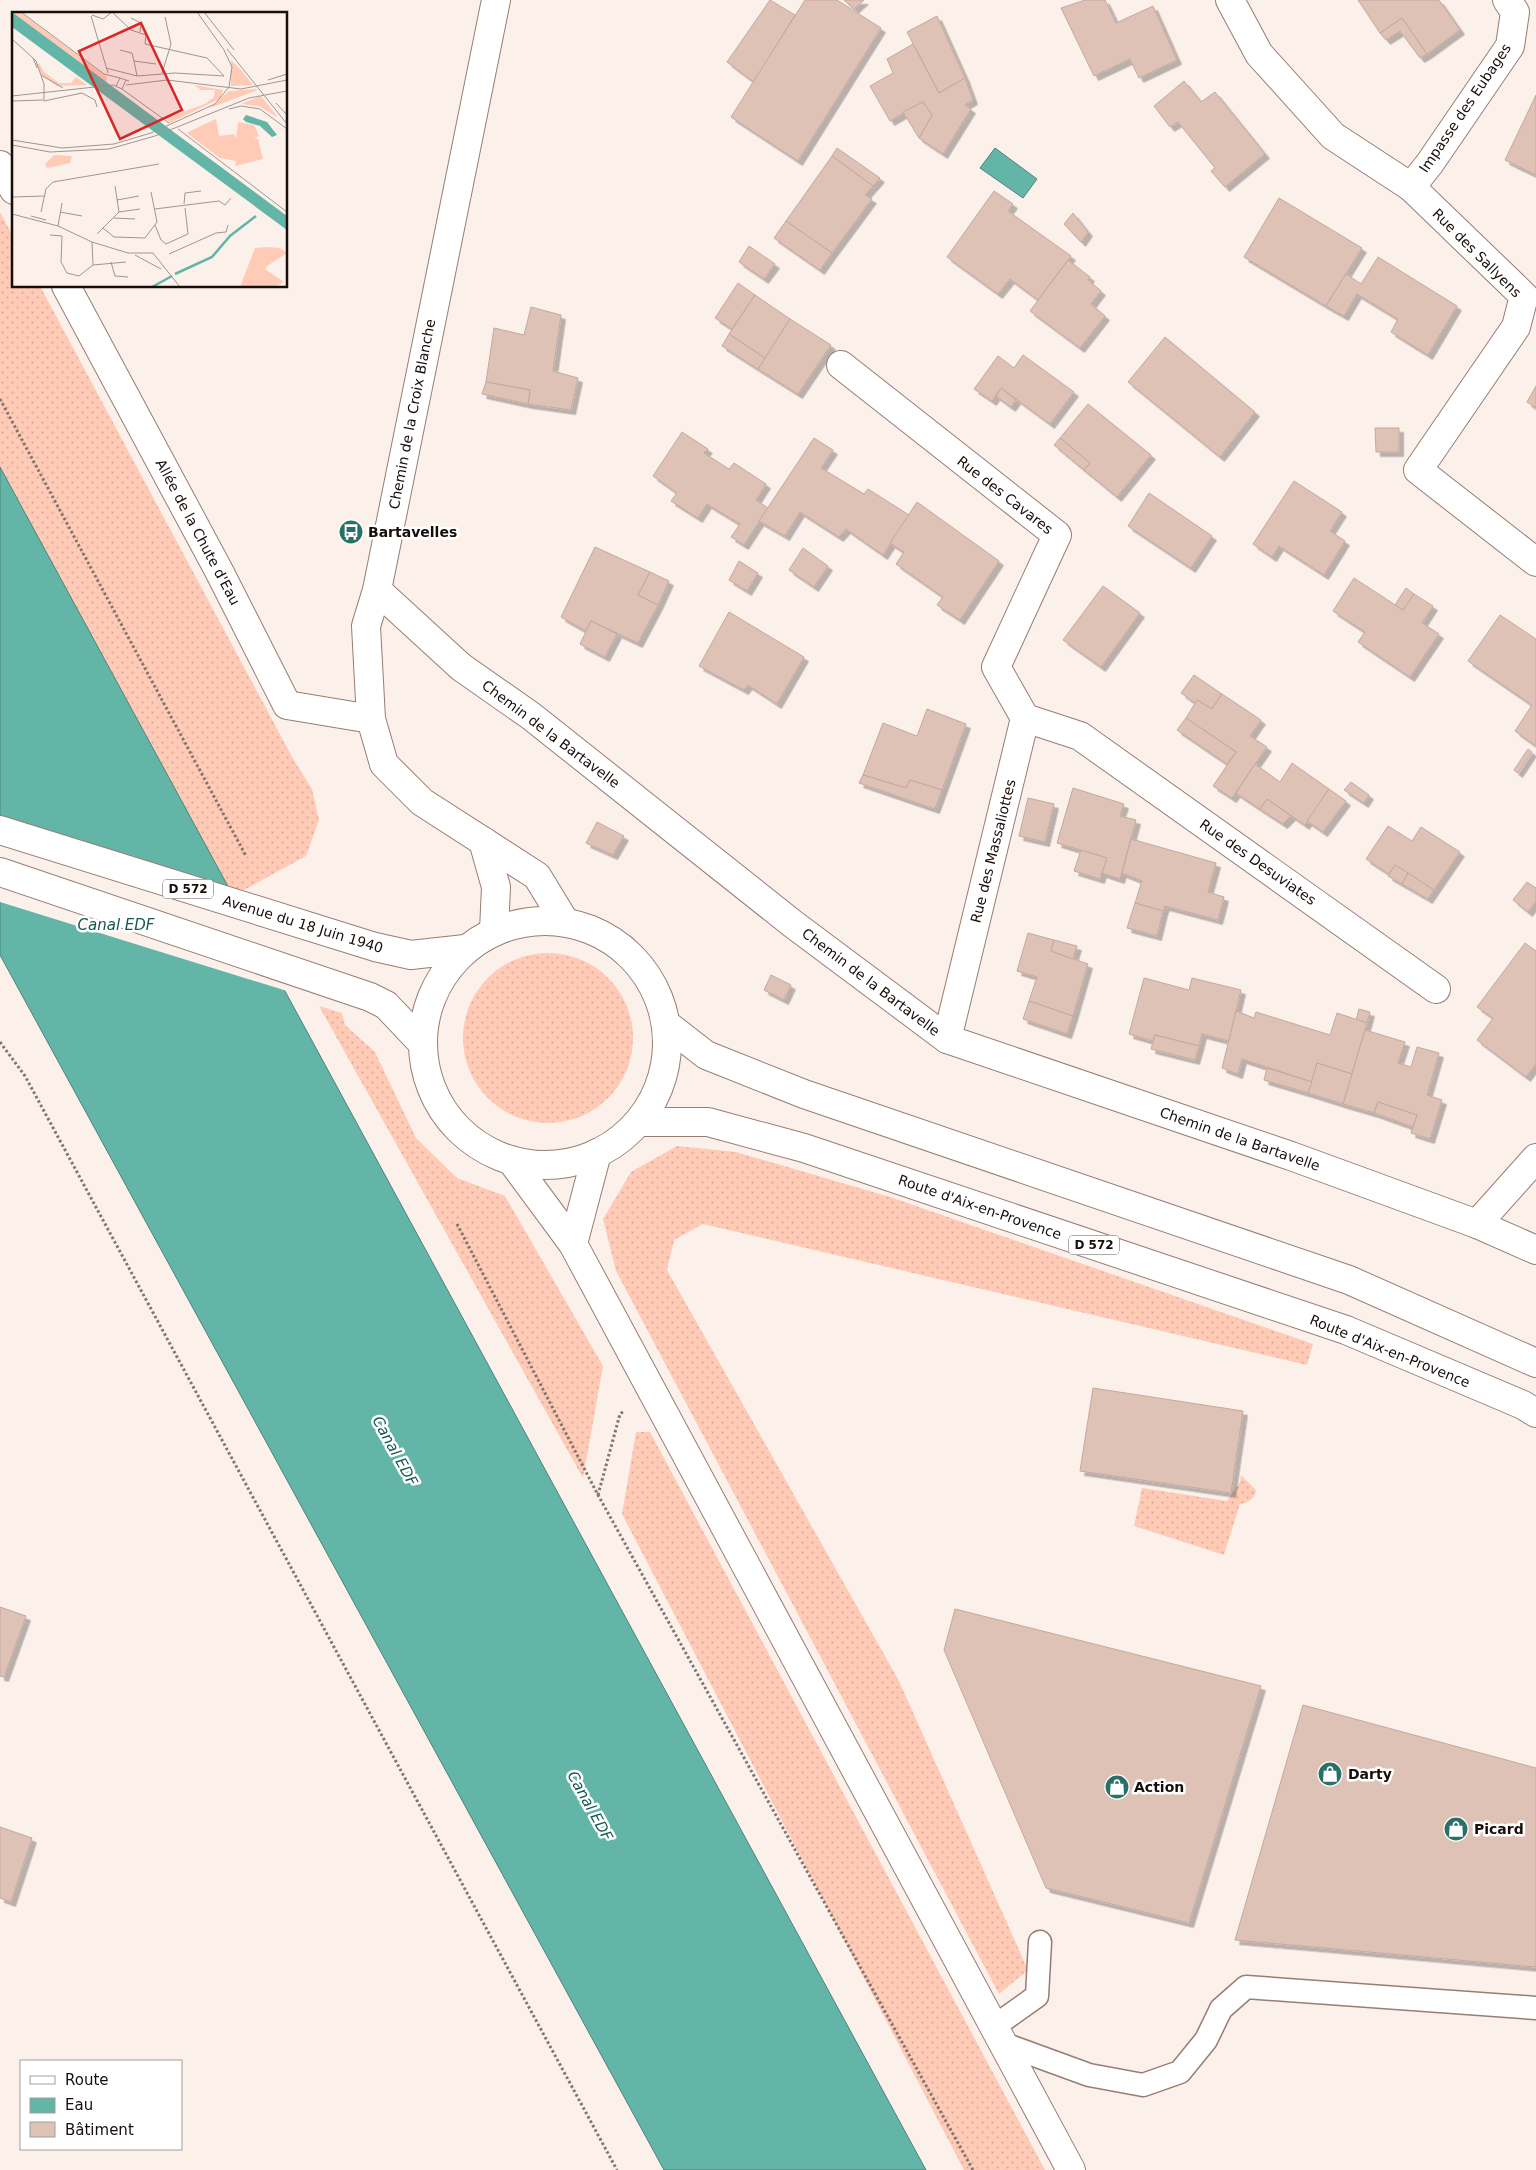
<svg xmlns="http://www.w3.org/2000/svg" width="1536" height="2170" font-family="'DejaVu Sans',sans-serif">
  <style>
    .grass { fill: url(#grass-dots) }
    .water { fill: #63b5a8; stroke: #4c8379 }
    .pier { fill: #fcf0eb }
    .building { fill: #dfc2b6; stroke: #c4a89d; filter: url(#shadow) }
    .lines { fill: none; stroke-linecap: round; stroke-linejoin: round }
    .service-casing { stroke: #987d72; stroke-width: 25 }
    .minor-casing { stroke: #987d72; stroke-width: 30 }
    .primary-casing { stroke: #987d72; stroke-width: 30 }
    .path { stroke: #807571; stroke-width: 3; stroke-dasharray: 2.5 2.5; stroke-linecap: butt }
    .service { stroke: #fff; stroke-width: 22 }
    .minor { stroke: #fff; stroke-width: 28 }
    .primary { stroke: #fff; stroke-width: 28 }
    .labels { text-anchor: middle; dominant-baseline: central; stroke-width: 5; stroke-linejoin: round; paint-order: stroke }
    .shield { fill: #fff; stroke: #5d5654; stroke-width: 1 }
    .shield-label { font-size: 12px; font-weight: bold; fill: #170e0a }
    .street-label { font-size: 14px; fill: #170e0a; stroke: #fff }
    .poi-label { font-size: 14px; font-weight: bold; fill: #170e0a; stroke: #fff; text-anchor: start }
    .water-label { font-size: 15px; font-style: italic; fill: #135950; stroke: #fff }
    .inset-river { fill: none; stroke: #63b5a8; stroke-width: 2.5 }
    .inset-road { fill: none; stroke: #a09691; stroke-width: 1 }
    .view { fill: #d62828; fill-opacity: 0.15; stroke: #d62828; stroke-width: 2.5 }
    .inset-edge { fill: none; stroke: #170e0a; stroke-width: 2.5 }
  </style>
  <defs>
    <pattern id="grass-dots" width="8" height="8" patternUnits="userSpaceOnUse" patternTransform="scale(1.25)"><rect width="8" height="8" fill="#ffcbb6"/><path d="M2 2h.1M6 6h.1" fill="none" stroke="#daad9b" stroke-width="1.8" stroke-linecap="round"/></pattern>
    <filter id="shadow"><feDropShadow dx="4.5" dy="4.5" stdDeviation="0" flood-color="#0004"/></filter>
  </defs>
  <rect width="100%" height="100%" fill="#fcf0eb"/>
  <g class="grass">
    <path d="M 0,212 L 14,238 L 14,286 L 40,286 L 291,755 L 312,789 L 319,820 L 306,856 L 233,896 L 0,467 Z"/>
    <circle cx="548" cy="1038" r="85"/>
    <path d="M 319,1006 L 342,1013 L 345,1025 L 375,1052 L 416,1138 L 457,1178 L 505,1196 L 603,1366 L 583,1478 Z"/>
    <path d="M 677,1146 L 736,1152 L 890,1197 L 1313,1344 L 1307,1365 L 703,1224 L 674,1240 L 667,1270 L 899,1681 L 1028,1970 L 999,1994 L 616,1271 L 603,1219 L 631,1172 Z"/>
    <path d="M 636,1432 L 650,1432 L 1045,2170 L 964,2170 L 622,1514 Z"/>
    <path d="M 1241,1475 L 1256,1490 C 1255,1499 1248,1503 1240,1504 L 1224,1555 L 1134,1526 L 1142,1488 L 1227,1501 L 1240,1482 Z"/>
  </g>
  <g class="water">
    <path d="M 995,148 L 1037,179 L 1023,198 L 980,168 Z"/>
    <path d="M 0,467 L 926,2170 L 664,2170 L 0,955 Z"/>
  </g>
  <path class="pier" d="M 0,818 L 234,894 L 287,991 L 0,902 Z"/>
  <g class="building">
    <path d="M 770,0 L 795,15 L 754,82 L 727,62 Z"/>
    <path d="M 805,0 L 837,0 L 881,28 L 798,161 L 731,117 Z"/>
    <path d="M 844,0 L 864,0 L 854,9 Z"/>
    <path d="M 1085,0 L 1105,0 L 1116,23 L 1153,6 L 1177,60 L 1139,78 L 1130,59 L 1094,76 L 1061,8 Z"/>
    <path d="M 1358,0 L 1439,0 L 1460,30 L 1427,54 L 1402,18 L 1380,33 Z"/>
    <path d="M 937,16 L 965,78 L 939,93 L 907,32 Z"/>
    <path d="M 1402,18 L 1427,54 L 1420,58 L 1400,31 L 1386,40 L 1380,33 Z"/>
    <path d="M 913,44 L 939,93 L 965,78 L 973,100 L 965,105 L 971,109 L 943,154 L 919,138 L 932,115 L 923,102 L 890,121 L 870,86 L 893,73 L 887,59 Z"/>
    <path d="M 1184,81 L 1201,102 L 1215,92 L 1265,154 L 1225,187 L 1211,171 L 1215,168 L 1178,122 L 1170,127 L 1154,106 Z"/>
    <path d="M 1536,95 L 1536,175 L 1505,160 Z"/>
    <path d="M 923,102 L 932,115 L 919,138 L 903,112 Z"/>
    <path d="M 837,148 L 880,178 L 873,186 L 832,156 Z"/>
    <path d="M 832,156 L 873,186 L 865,195 L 872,199 L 832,253 L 786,221 Z"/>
    <path d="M 994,191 L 1013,204 L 1008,211 L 1071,256 L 1038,300 L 1010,279 L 998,294 L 947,257 Z"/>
    <path d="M 1279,198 L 1362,248 L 1326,306 L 1244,257 Z"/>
    <path d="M 1073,213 L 1088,232 L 1081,242 L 1064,224 Z"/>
    <path d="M 786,221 L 832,253 L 820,270 L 774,238 Z"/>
    <path d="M 749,246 L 775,264 L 764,279 L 739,262 Z"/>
    <path d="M 1378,257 L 1457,306 L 1428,355 L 1391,332 L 1398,319 L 1357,294 L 1344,316 L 1326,306 L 1346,274 L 1361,284 Z"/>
    <path d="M 1068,260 L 1090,277 L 1088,280 L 1101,291 L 1091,304 L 1105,316 L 1080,348 L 1030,311 Z"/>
    <path d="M 738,283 L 755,295 L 732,329 L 715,318 Z"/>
    <path d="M 755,295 L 790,319 L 765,358 L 729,334 Z"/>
    <path d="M 531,307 L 561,315 L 553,371 L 578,378 L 571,410 L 528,404 L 530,390 L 486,382 L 494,328 L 524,335 Z"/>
    <path d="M 790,319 L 831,345 L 798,394 L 758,369 Z"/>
    <path d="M 729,334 L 765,358 L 758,369 L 722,346 Z"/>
    <path d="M 1165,337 L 1255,412 L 1220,457 L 1128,382 Z"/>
    <path d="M 1023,355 L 1074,392 L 1050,424 L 1001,388 L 992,401 L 974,389 L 998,356 L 1014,368 Z"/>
    <path d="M 486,382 L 530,390 L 528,404 L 482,394 Z"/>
    <path d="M 1536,386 L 1536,408 L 1527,402 Z"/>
    <path d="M 1001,388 L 1016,400 L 1011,407 L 996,396 Z"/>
    <path d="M 1088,404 L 1151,455 L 1117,497 L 1084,470 L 1090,463 L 1060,438 Z"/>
    <path d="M 1375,428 L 1399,428 L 1399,452 L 1376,452 Z"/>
    <path d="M 682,432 L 708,449 L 704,453 L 729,469 L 734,463 L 766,484 L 756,500 L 768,508 L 744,545 L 731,537 L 740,524 L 707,504 L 698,518 L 671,501 L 677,493 L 653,476 Z"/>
    <path d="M 814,438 L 833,450 L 821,468 L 864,494 L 868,489 L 909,515 L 883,555 L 846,529 L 839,537 L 800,512 L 785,536 L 759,521 Z"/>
    <path d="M 1060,438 L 1090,463 L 1084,470 L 1054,445 Z"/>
    <path d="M 1294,481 L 1342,512 L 1330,531 L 1345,541 L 1324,575 L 1279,546 L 1272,557 L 1253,544 Z"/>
    <path d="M 1149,493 L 1212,536 L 1191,568 L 1128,526 Z"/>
    <path d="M 917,502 L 999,561 L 960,620 L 937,605 L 943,597 L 896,564 L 904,552 L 890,543 Z"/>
    <path d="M 595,547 L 650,572 L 638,595 L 658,605 L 638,643 L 591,621 L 586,631 L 561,617 Z"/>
    <path d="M 803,548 L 828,566 L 814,587 L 789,570 Z"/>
    <path d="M 739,561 L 758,573 L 747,591 L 729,580 Z"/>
    <path d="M 650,572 L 669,581 L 658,605 L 638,595 Z"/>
    <path d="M 1354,578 L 1403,610 L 1414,594 L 1433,606 L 1422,623 L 1439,634 L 1410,677 L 1358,642 L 1365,632 L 1333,611 Z"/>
    <path d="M 1103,586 L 1140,613 L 1101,667 L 1063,640 Z"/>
    <path d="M 1406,588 L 1414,594 L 1403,610 L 1395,605 Z"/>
    <path d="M 729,612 L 804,657 L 777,704 L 748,685 L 744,690 L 699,666 Z"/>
    <path d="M 1500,615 L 1536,639 L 1536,746 L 1515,731 L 1532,705 L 1468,661 Z"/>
    <path d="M 591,621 L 617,634 L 605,657 L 580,644 Z"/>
    <path d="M 1194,675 L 1222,694 L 1212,709 L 1197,700 L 1195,703 L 1181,693 Z"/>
    <path d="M 1222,694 L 1261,720 L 1250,736 L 1267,747 L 1232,798 L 1213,786 L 1236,752 L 1186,718 L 1197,700 L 1212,709 Z"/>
    <path d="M 927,709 L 966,724 L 942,790 L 910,780 L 906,788 L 863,775 L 883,723 L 917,736 Z"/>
    <path d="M 1186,718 L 1236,752 L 1227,764 L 1177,730 Z"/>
    <path d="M 1528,749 L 1532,752 L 1518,773 L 1514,770 Z"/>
    <path d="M 1292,763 L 1329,789 L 1305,825 L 1267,799 L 1260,809 L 1236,793 L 1255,764 L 1280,782 Z"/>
    <path d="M 863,775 L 906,788 L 910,780 L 942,790 L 935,809 L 859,783 Z"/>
    <path d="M 1351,782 L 1369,795 L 1364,803 L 1344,790 Z"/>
    <path d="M 1073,788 L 1124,804 L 1120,816 L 1136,820 L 1120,879 L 1102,873 L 1107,858 L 1057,843 Z"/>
    <path d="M 1329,789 L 1346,801 L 1323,832 L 1307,821 Z"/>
    <path d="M 1028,798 L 1054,804 L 1045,842 L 1019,836 Z"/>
    <path d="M 1267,799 L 1291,816 L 1283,824 L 1260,809 Z"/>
    <path d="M 597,822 L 624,836 L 613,855 L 586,843 Z"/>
    <path d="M 1388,826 L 1412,841 L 1421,827 L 1460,852 L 1434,890 L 1395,865 L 1389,874 L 1366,859 Z"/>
    <path d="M 1131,839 L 1216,863 L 1208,892 L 1224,897 L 1218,920 L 1165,906 L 1163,911 L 1135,903 L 1142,881 L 1122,873 Z"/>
    <path d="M 1081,850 L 1107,858 L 1100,879 L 1074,871 Z"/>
    <path d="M 1395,865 L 1408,873 L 1402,884 L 1388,876 Z"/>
    <path d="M 1408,873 L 1434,890 L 1428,899 L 1402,884 Z"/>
    <path d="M 1527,882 L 1536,888 L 1536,901 L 1528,912 L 1513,900 Z"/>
    <path d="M 1135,903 L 1163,911 L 1157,936 L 1127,928 Z"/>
    <path d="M 1028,933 L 1054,940 L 1051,951 L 1088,964 L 1073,1016 L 1029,1001 L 1037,977 L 1017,971 Z"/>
    <path d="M 1054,940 L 1077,946 L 1073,959 L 1051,951 Z"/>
    <path d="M 1525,943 L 1536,951 L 1536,1064 L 1526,1077 L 1477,1040 L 1493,1018 L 1477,1007 Z"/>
    <path d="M 771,975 L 791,985 L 784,1000 L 764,990 Z"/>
    <path d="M 1144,978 L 1189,990 L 1192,978 L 1241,990 L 1229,1041 L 1202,1034 L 1199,1046 L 1155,1035 L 1153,1041 L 1129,1034 Z"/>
    <path d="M 1029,1001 L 1073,1016 L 1067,1034 L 1023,1019 Z"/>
    <path d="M 1359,1009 L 1370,1012 L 1367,1023 L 1356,1020 Z"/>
    <path d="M 1236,1011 L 1254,1018 L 1256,1012 L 1330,1035 L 1337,1013 L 1367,1023 L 1352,1074 L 1317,1063 L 1312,1082 L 1242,1059 L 1238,1074 L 1222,1068 Z"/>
    <path d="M 1365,1030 L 1405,1042 L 1398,1063 L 1411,1067 L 1417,1047 L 1439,1053 L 1427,1095 L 1442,1100 L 1430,1139 L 1411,1133 L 1417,1115 L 1378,1102 L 1374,1113 L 1343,1104 Z"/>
    <path d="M 1155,1035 L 1199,1046 L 1195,1060 L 1151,1049 Z"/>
    <path d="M 1317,1063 L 1352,1074 L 1343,1104 L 1308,1093 Z"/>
    <path d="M 1267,1068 L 1312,1082 L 1308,1093 L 1264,1080 Z"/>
    <path d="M 1378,1102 L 1417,1115 L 1413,1127 L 1374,1113 Z"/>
    <path d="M 1093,1388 L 1243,1411 L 1231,1493 L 1080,1471 Z"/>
    <path d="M 0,1607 L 26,1616 L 4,1677 L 0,1676 Z"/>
    <path d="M 955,1609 L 1261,1686 L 1189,1923 L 1046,1888 L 944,1650 Z"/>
    <path d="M 1303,1705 L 1536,1768 L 1536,1967 L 1235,1940 Z"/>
    <path d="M 0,1827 L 32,1838 L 11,1902 L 0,1898 Z"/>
  </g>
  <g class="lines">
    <defs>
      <g id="service">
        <path d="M 995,2026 L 1037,1996 L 1040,1942"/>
        <path d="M 1004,2044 L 1089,2075 L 1143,2085 L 1180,2072 L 1206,2040 L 1221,2009 L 1246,1987 L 1536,2008"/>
      </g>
      <g id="minor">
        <path d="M 496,0 L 377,590 L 366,626 L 371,719 L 384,764 L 422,802 L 537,876 L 565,922"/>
        <path d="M 1230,0 L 1259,54 L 1333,136 L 1411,187 L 1524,296 L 1516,327 L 1418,470 L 1536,562"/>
        <path d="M 0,165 L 14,190"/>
        <path d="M 1411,187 L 1430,163 L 1510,46 L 1515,12 L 1507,0"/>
        <path d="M 66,286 L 219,571 L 287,705 L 371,719"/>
        <path d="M 841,365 L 1057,535 L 996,667 L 1025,718"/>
        <path d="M 377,590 L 461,667 L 531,716 L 793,924 L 947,1039 L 1291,1156 L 1477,1224 L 1536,1250"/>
        <path d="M 483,841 L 496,887 L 494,931"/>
        <path d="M 947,1039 L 1025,718 L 1080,736 L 1436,989"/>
        <path d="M 511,1160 L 573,1244 L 1071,2170"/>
        <path d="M 1477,1224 L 1536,1158"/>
        <path d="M 573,1244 L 597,1153"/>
      </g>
      <g id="primary">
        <path d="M 0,830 L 375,947 L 411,955 L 465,949"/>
        <path d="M 0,872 L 370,997 L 386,1005 L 423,1044"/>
        <circle cx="545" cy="1043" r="122"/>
        <path d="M 666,1024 L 706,1055 L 804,1094 L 1349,1280 L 1536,1363"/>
        <path d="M 639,1122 L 708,1122 L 804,1148 L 1346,1330 L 1523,1405 L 1536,1413"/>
      </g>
    </defs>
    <use href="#service" class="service-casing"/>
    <use href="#minor" class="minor-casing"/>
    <use href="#primary" class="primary-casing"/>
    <g class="path">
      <path d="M 0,399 L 246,856"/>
      <path d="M 0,1042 L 25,1076 L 617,2170"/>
      <path d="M 457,1224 L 598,1495 L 973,2170"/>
      <path d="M 598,1495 L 620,1414 L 624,1411"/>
    </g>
    <use href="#service" class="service"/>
    <use href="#minor" class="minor"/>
    <use href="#primary" class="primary"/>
  </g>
  <defs>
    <symbol id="bus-disc" viewBox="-11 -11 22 22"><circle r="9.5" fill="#297066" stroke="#fff"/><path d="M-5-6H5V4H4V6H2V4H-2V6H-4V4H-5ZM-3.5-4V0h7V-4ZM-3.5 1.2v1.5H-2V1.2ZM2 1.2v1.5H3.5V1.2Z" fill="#fff"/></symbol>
    <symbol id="shop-disc" viewBox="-11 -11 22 22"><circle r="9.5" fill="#297066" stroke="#fff"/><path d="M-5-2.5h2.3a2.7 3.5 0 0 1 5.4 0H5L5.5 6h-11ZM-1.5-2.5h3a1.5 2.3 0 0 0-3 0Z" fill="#fff"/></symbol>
  </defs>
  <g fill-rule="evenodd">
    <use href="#bus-disc" x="337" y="518" width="28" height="28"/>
    <use href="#shop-disc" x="1316" y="1760" width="28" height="28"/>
    <use href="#shop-disc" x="1103" y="1773" width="28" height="28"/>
    <use href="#shop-disc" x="1442" y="1815" width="28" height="28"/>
  </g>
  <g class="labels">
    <g class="shield">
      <rect x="163" y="879.5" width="50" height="19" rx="4"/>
      <rect x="1069" y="1235.5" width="50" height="19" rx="4"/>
    </g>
    <g class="shield-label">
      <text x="188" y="889">D 572</text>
      <text x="1094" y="1245">D 572</text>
    </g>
    <g class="street-label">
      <text transform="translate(1465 108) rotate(-56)">Impasse des Eubages</text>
      <text transform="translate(1477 253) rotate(45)">Rue des Sallyens</text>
      <text transform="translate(412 414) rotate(-79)">Chemin de la Croix Blanche</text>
      <text transform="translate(1005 495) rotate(38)">Rue des Cavares</text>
      <text transform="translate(198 532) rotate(62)">Allée de la Chute d'Eau</text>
      <text transform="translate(551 734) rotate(37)">Chemin de la Bartavelle</text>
      <text transform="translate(993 851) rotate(-76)">Rue des Massaliottes</text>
      <text transform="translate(1258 862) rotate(35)">Rue des Desuviates</text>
      <text transform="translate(303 924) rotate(17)">Avenue du 18 Juin 1940</text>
      <text transform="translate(871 982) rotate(37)">Chemin de la Bartavelle</text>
      <text transform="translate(1240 1139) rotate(19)">Chemin de la Bartavelle</text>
      <text transform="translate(980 1207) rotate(19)">Route d'Aix-en-Provence</text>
      <text transform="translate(1390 1351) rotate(22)">Route d'Aix-en-Provence</text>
    </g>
    <g class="poi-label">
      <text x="368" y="532">Bartavelles</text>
      <text x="1348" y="1774">Darty</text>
      <text x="1134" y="1787">Action</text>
      <text x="1474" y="1829">Picard</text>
    </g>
    <g class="water-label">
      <text x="116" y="925">Canal EDF</text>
      <text transform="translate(395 1451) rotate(61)">Canal EDF</text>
      <text transform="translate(590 1806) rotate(61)">Canal EDF</text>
    </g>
  </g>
  <g transform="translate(12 12)">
    <rect width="275" height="275" fill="#fcf0eb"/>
    <path d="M 0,0 L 8,0 L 95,65 L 94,71 ZM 219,48 L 229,58 L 241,73 L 219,74 ZM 182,73 L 211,78 L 209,86 L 158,111 L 154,106 L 193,92 L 202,85 L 203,78 L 189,78 ZM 244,77 L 245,78 L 198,96 L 217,79 ZM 249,84 L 265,104 L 265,105 L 247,94 L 229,92 ZM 204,107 L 207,124 L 222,122 L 224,127 L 226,110 L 242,113 L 247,124 L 242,126 L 246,127 L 251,147 L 223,154 L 224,149 L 208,146 L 176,122 L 176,120 ZM 42,143 L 60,144 L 58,151 L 35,156 L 33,152 ZM 254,235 L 268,236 L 275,241 L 255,254 L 248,267 L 238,275 L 228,275 L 243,236 Z" fill="#ffcbb6"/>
    <path d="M 253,257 L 272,270 L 263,275 L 238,275 Z" fill="#ffcbb6"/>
    <path d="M 27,51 L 32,60 L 47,71 L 59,71 L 64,65 L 75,73 L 45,74 L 30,63 L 24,53 Z" fill="#ffcbb6"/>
    <path d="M 0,0 L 275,204 L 275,218 L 0,15 ZM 234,103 L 255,110 L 265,123 L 260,125 L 248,114 L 234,110 L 231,107 Z" fill="#63b5a8"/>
    <path class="inset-river" d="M 163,262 L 200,245 L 218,224 L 244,204M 140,275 L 160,264"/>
    <path class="inset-road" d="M 9,0 L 92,62 L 108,66M 100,0 L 119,18 L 134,23 L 133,32 L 195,46 L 212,64M 192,0 L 222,38M 80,3 L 91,7 L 100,0M 79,4 L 96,61M 119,6 L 129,11 L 128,20M 0,27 L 21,46M 215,37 L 275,112M 108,38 L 120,41 L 122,49M 94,56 L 125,64 L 163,61 L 212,64M 150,61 L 159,32 L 153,5M 29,63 L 51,76M 125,64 L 122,49 L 144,52M 256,68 L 275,62M 114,73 L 155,68 L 229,77 L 275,68M 104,74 L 108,66 L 117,69M 110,77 L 157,111M 0,84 L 101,73 L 110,77 L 114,68M 0,89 L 32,88 L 32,72 L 24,49 L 21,46 L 25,56M 32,89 L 70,81 L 83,88 L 85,95M 264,91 L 275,103M 217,97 L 229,94 L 248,97 L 275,117M 166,117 L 275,200M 0,128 L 50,136 L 102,132 L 139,121 L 203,92 L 217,75 L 220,55 L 212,38 L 185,0M 0,133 L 38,140 L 97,137 L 143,124 L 237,86 L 275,79M 0,185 L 33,184M 105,188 L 127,184M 172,192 L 173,181 L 189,179M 143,197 L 207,189 L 213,193 L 219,186M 29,200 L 34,177 L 41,170 L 147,152M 48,200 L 70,204M 107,200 L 128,197M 0,202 L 46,214 L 80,230 L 116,241 L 141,241 L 168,275M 19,204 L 34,208M 102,206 L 123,207M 143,213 L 149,228 L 154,232 L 176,222 L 173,196M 46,214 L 50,191M 91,216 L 102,225 L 133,226 L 145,210 L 139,180M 85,222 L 107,200 L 103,174M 38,223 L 50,224 L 49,250 L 55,261 L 67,264 L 81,253M 80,230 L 81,253M 157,242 L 204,221 L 214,220 L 216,213M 123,243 L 149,257M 99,250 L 103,264 L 116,265M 81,253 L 114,250"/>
    <path class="view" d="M 129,11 L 170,98 L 108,127 L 67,39 Z"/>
    <rect width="275" height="275" class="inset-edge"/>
  </g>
  <rect x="20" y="2060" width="162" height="90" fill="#ffffff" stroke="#a29f9d"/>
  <rect x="30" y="2076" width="25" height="8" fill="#ffffff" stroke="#a29f9d"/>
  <text x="65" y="2085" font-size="15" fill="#170e0a">Route</text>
  <rect x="30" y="2098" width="25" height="15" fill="#63b5a8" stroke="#a29f9d"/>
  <text x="65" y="2110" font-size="15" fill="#170e0a">Eau</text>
  <rect x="30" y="2122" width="25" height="15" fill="#dfc2b6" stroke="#a29f9d"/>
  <text x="65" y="2135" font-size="15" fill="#170e0a">Bâtiment</text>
</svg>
